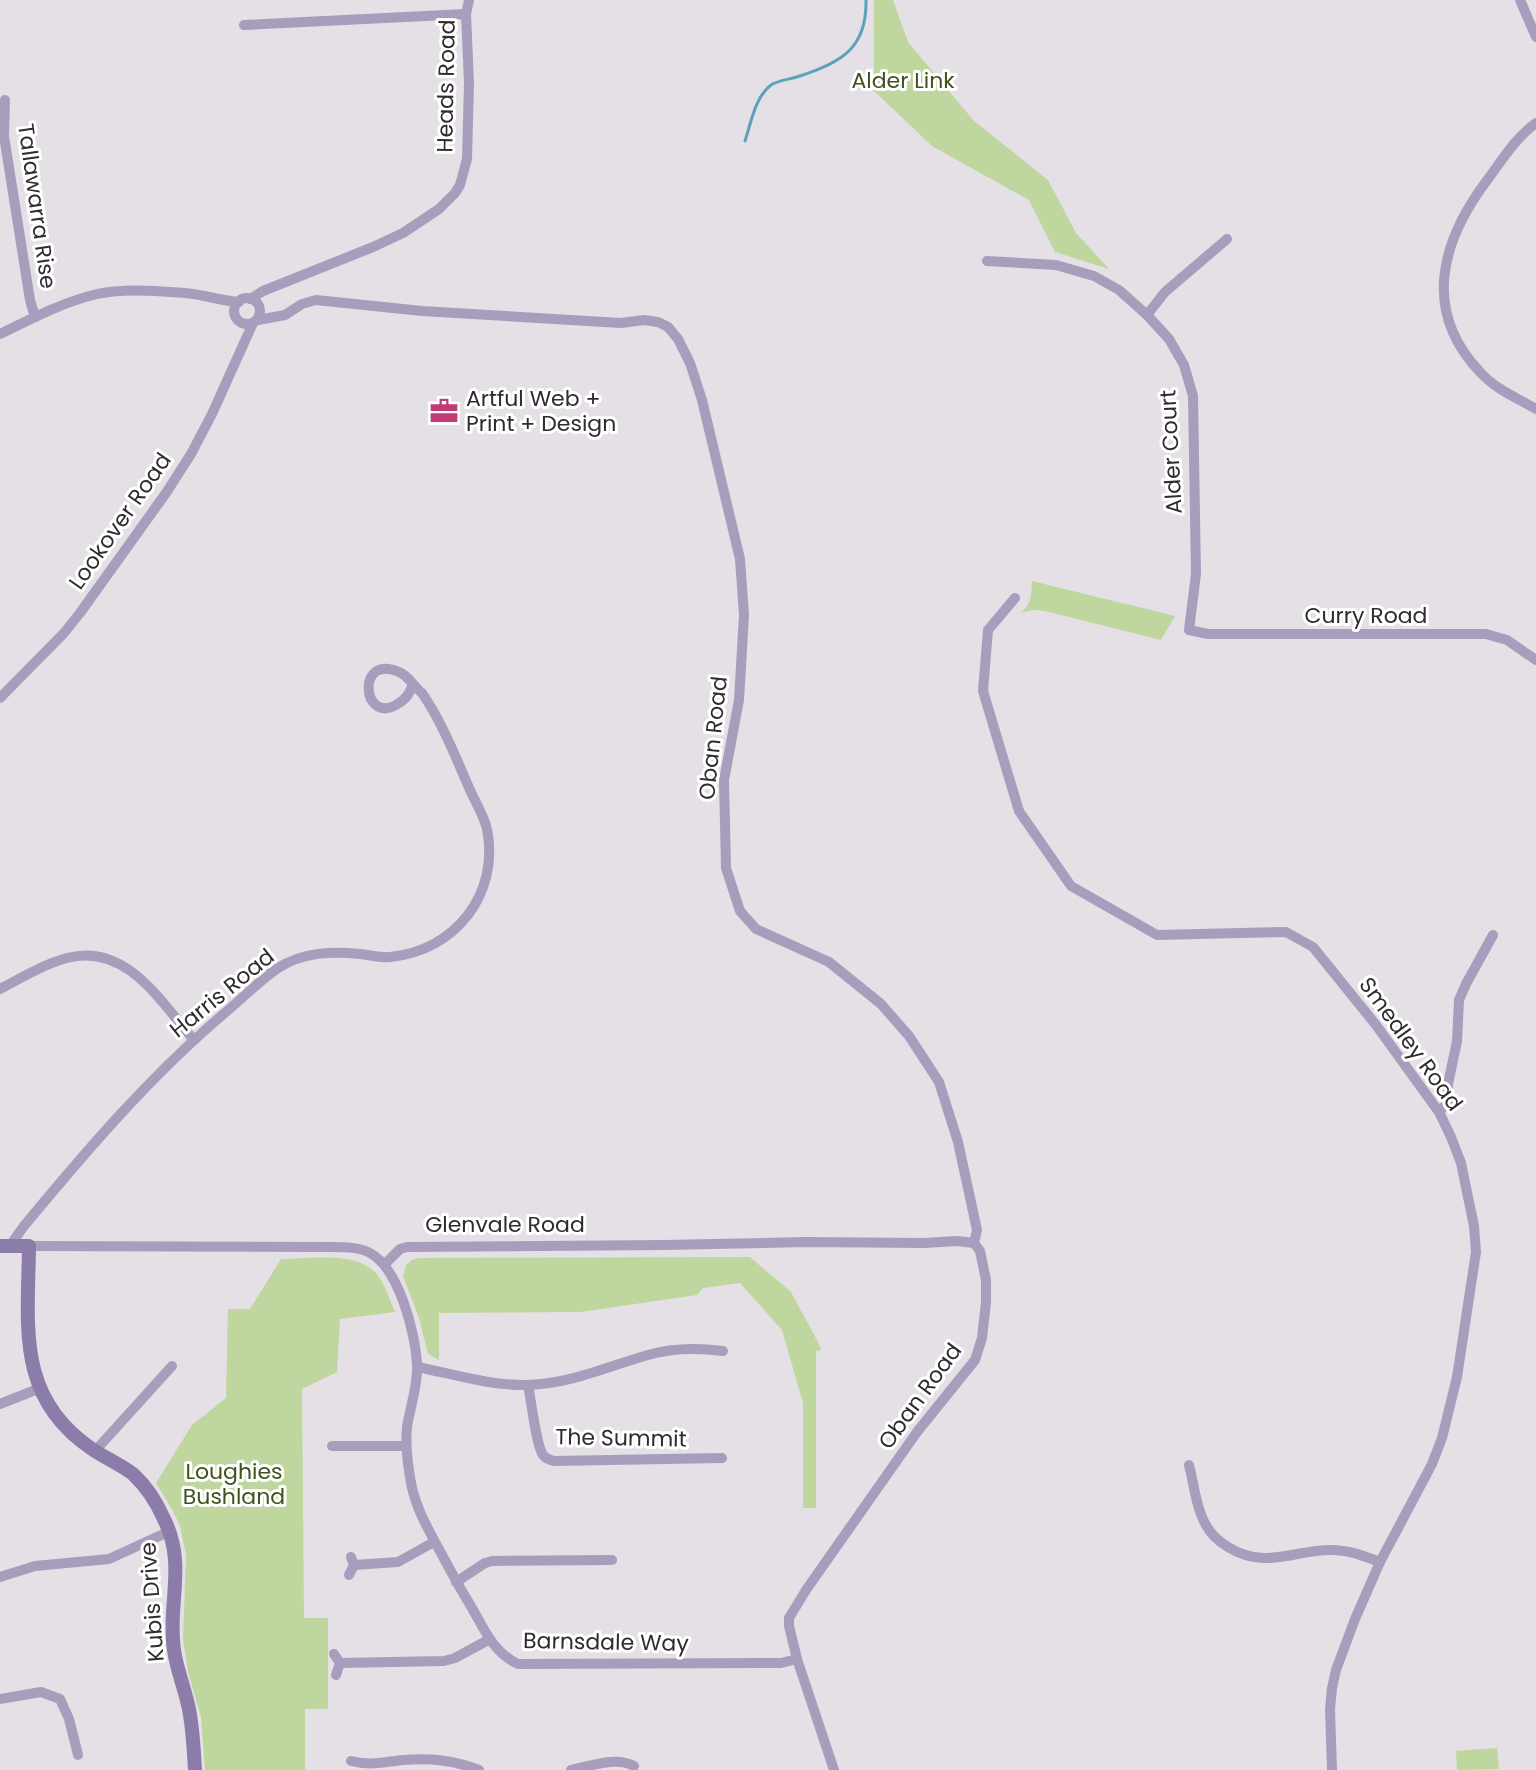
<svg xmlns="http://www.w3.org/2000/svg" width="1536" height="1770" font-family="Poppins,sans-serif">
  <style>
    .green { fill: #c0d69f }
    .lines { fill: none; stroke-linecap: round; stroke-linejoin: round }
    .stream { stroke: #5ca2b9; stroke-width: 3 }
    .street { stroke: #a89dbd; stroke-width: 10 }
    .secondary { stroke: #8c7caa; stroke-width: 14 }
    .labels { text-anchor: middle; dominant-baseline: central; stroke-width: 6; stroke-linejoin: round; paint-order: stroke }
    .park-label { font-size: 22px; fill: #41531d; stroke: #fff }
    .street-label { font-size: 22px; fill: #2e2c2e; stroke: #fff }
    .poi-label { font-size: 22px; fill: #2e2c2e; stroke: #fff; text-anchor: start }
  </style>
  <rect width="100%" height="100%" fill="#e4e0e5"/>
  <g class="green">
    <path d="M 874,0 L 893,0 L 908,42 L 974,121 L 1048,180 L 1076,233 L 1109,269 L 1055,252 L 1029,200 L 932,146 L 874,91 Z"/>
    <path d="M 1032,581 L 1175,616 L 1161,640 L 1045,611 L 1033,610 L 1020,613 C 1032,605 1031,594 1032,581 Z"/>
    <path d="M 750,1257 L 791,1292 L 819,1344 L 821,1350 L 816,1351 L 816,1508 L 803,1508 L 803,1403 L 782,1330 L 740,1283 L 703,1288 L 697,1295 L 580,1312 L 439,1313 L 439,1360 L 428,1354 L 419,1318 L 403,1276 L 406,1265 L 412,1260 L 419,1258 Z"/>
    <path d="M 281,1259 C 310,1259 361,1250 379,1277 C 386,1287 390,1300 395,1312 L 340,1319 L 337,1372 L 302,1389 L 304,1618 L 328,1618 L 328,1709 L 305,1709 L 305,1770 L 205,1770 L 201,1717 L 188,1672 L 183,1639 L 186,1555 L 180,1526 L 173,1511 L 156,1483 L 192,1425 L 226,1398 L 228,1309 L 250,1309 Z"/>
    <path d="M 1497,1748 L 1499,1769 L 1457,1770 L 1456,1751 Z"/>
  </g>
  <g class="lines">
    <path class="stream" d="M 745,141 C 751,123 755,97 771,85 C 778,80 792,79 800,76 C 842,62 867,48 866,0"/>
    <g class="street">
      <path d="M 1520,0 L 1536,37"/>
      <path d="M 244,25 L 466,14"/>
      <path d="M 5,100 L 4,136 L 30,300 L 35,317"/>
      <path d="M 1536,123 C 1514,139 1501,162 1485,183 C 1440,244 1423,312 1480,372 C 1495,389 1517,398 1536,409"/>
      <path d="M 987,261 L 1056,265 L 1094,276 L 1119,290 L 1147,315 L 1169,339 L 1184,365 L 1193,396 L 1196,574 L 1189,630 L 1208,634 L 1486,634 L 1507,640 L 1536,660"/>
      <circle cx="247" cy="311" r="13"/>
      <path d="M 250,299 L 263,291 L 373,247 L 403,233 L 439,209 L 455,193 L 460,185 L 467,159 L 469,83 L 466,14 L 469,0"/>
      <path d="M 1147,315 L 1165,292 L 1227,239"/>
      <path d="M 258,320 L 285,315 L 302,304 L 316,300 L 422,311 L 621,323 L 644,320 L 658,322 L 668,327 L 678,339 L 690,363 L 702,400 L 740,559 L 744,615 L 739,700 L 724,780 L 726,868 L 740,911 L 756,929 L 829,962 L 881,1004 L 909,1036 L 939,1082 L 958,1142 L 977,1230 L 974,1243 L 980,1251 L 986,1280 L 986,1302 L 982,1338 L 975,1360 L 917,1432 L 806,1590 L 789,1618 L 789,1626 L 797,1659 L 834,1770"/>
      <path d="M 0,334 C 31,319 63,302 97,294 C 125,288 157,291 184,293 C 203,294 220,301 239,302"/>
      <path d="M 1015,598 L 988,630 L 983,691 L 1019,811 L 1071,886 L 1157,935 L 1286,932 L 1313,947 L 1376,1025 L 1439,1112 L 1451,1137 L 1461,1163 L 1474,1226 L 1476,1252 L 1457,1377 L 1442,1438 L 1432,1464 L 1380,1562 L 1355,1619 L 1336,1670 L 1332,1688 L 1330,1709 L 1332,1770"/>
      <path d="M 0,698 L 64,633 L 80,613 L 166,493 L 191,454 L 212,414 L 253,323"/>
      <path d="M 0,989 C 21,978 44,964 67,958 C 126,942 161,1002 193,1039"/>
      <path d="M 1439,1112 L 1448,1102 L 1448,1084 L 1457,1041 L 1459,1000 L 1466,984 L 1493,935"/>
      <path d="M 14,1246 L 14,1240 L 24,1226 C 87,1150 151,1075 227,1011 C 244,997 260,980 278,968 C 303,952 332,951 360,954 C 370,955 381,958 390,957 C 455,951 500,894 487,829 C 484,816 476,803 470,790 C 456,758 442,722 422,693 C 413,686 409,676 399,672 C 356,653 362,724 396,705 C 405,700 409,695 412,686"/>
      <path d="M 29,1246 L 332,1247 C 344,1247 357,1247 368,1252 C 399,1266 416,1335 417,1366 C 418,1386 410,1407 407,1427 C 405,1447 408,1468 412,1488 C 418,1513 430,1532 442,1555 C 451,1571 459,1587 469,1603 C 483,1626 492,1652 518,1664 L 781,1663 L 797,1659"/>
      <path d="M 385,1264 L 400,1249 L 407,1247 L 664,1245 L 806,1242 L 924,1243 L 957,1241 L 974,1243"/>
      <path d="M 417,1367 C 453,1374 491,1386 528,1385 C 570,1384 609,1366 648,1355 C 672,1348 698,1348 723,1351"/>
      <path d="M 528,1385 C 531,1399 536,1445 543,1455 C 546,1459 550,1460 554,1461 L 722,1458"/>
      <path d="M 0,1404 L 38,1389"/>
      <path d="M 332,1446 L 406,1446"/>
      <path d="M 95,1451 L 172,1366"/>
      <path d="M 1189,1465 C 1194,1484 1196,1508 1206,1525 C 1211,1535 1218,1541 1228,1547 C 1265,1570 1293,1550 1331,1550 C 1349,1550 1364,1556 1380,1562"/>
      <path d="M 354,1565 L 398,1562 L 434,1542"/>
      <path d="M 349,1575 L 354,1565 L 351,1557"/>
      <path d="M 0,1577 L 35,1566 L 109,1559 L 170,1531"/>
      <path d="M 456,1582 L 485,1563 L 492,1561 L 612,1560"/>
      <path d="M 334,1654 L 340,1663 L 336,1675"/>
      <path d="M 340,1663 L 444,1661 L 455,1658 L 490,1639"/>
      <path d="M 0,1699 L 41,1692 L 60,1699 L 69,1719 L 78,1755"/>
      <path d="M 351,1761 C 372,1766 382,1762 403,1760 C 431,1758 453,1760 479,1770"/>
      <path d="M 571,1770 C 591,1766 615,1756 634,1766"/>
    </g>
    <path class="secondary" d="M 0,1246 L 29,1246 C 28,1327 16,1398 92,1449 C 105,1458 120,1464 133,1474 C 146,1486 157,1503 164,1519 C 187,1565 167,1604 174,1650 C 177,1672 187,1694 190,1715 C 193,1733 194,1752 195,1770"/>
  </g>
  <defs>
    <symbol id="office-bare" viewBox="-9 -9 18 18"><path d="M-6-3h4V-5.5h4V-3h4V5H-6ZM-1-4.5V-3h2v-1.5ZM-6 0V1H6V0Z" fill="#c23a76" stroke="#fff" stroke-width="2.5" paint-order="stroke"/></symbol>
  </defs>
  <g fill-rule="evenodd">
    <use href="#office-bare" x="424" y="391" width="40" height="40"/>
  </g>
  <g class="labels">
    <g class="park-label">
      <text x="903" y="80">Alder Link</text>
      <text x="234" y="1471">Loughies<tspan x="234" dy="25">Bushland</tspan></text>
    </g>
    <g class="street-label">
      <text transform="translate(446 86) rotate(-89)">Heads Road</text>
      <text transform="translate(37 206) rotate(82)">Tallawarra Rise</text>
      <text transform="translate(1171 452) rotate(-93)">Alder Court</text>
      <text transform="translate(120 521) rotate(-55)">Lookover Road</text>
      <text x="1366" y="615">Curry Road</text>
      <text transform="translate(713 738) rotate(-84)">Oban Road</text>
      <text transform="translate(222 993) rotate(-39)">Harris Road</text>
      <text transform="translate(1411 1044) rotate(54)">Smedley Road</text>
      <text x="505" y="1224">Glenvale Road</text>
      <text transform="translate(920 1396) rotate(-54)">Oban Road</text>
      <text transform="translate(621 1438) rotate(1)">The Summit</text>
      <text transform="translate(152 1602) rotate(-94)">Kubis Drive</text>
      <text transform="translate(606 1642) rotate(1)">Barnsdale Way</text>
    </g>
    <g class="poi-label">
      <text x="466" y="398">Artful Web +<tspan x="466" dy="25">Print + Design</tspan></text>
    </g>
  </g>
</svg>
